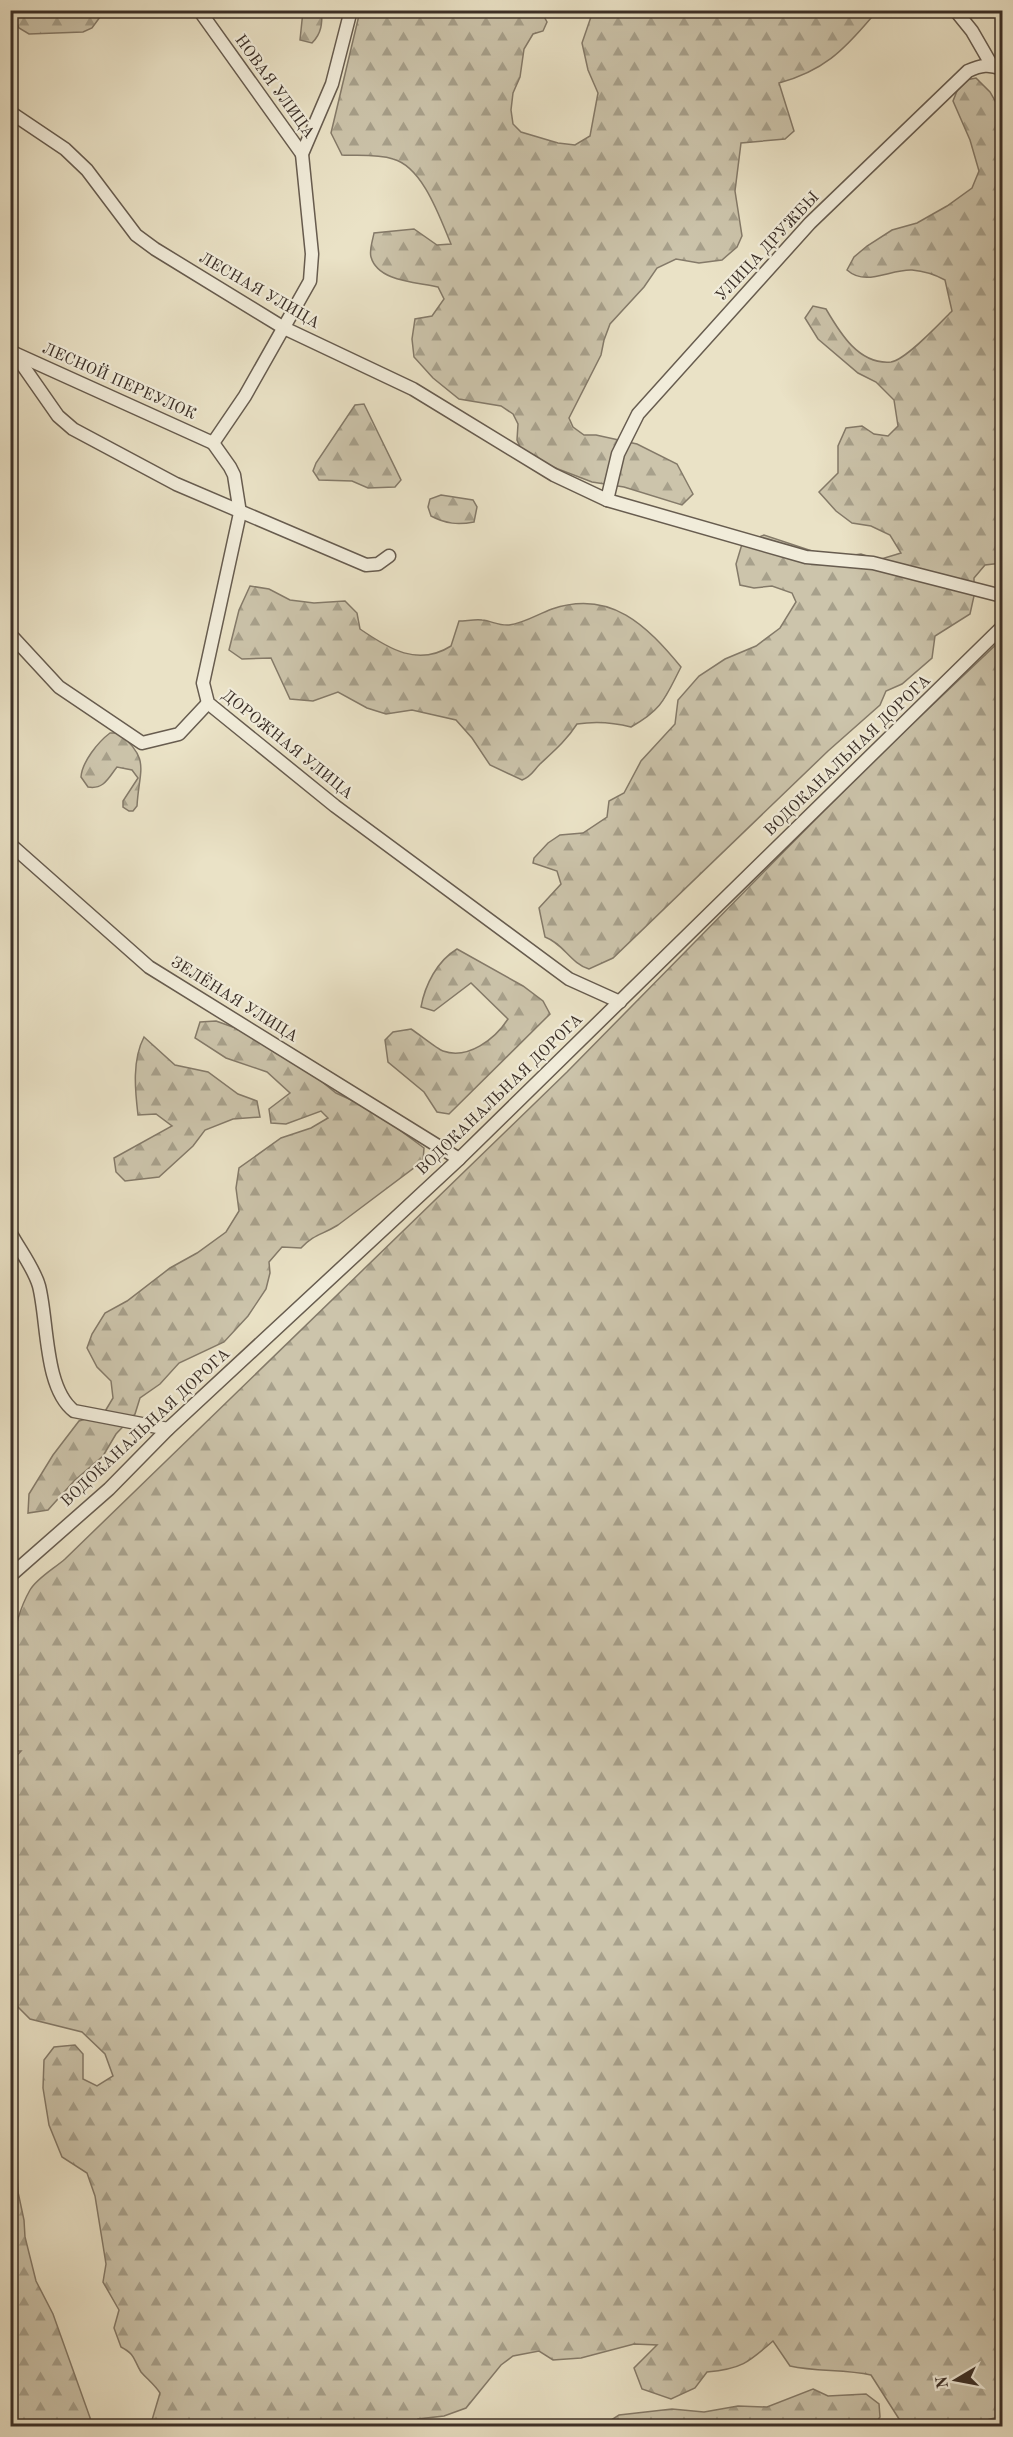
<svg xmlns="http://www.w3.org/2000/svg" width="1013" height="2437" font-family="'Old Standard TT',serif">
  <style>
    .forest { fill: url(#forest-firs); stroke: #847a69; stroke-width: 1.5 }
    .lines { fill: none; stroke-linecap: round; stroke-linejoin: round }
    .street-casing { stroke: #675c4f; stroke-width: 15 }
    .street { stroke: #f1ecda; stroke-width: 12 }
    .labels { text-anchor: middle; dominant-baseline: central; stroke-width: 4.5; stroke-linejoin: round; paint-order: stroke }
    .street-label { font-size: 16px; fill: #3b2f27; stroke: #f1ecda }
  </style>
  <defs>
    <pattern id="forest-firs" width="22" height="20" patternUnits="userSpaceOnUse" patternTransform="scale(1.5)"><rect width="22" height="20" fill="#ccc4ab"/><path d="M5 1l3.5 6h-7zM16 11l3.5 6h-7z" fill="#a7a08b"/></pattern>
  </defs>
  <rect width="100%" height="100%" fill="#eae2c6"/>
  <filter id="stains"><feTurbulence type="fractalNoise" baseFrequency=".00333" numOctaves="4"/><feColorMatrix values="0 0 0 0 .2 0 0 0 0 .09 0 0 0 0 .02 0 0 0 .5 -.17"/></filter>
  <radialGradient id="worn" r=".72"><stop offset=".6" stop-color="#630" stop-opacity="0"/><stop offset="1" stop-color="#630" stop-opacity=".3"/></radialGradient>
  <g class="forest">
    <path d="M 11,10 L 99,11 L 100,17 L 92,28 L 83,32 L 29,34 L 19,28 Z"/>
    <path d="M 869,10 L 871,18 C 843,51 823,71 779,83 L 794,131 L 785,139 L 741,143 L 735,191 L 742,236 L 737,247 L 722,260 L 699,263 L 676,259 L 657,268 L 644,287 L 610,324 L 604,340 L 601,355 L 569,418 L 573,427 L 584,435 L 596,435 L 637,444 L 677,464 L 693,494 L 682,505 L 624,487 L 592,482 L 524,456 L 517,440 L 518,424 L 513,414 L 501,406 L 459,399 L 433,378 L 414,357 L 412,339 L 415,319 L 432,316 L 444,299 L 438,287 C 417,282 378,282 371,257 C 369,250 373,239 374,233 L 414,229 L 437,245 L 451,244 C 440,218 423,167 393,159 C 377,154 358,156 342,155 L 331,133 L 360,11 L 541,11 L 547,22 L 543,31 L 533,34 L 524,49 L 520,77 L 513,93 L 511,110 L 513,124 L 521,132 L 558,143 L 575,145 L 590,136 L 598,93 L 588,70 L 582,43 L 593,11 Z"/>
    <path d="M 303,11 L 322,11 C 322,23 322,33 312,43 L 300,40 Z"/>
    <path d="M 976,78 L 990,92 L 1002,113 L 1002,563 L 985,565 L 974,578 L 974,596 L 970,614 L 935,636 L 932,658 L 902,684 L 886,691 L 880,705 L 828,751 L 613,958 L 589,969 C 570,963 564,944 545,937 L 539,908 L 561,884 L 557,871 L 533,863 L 534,858 L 548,843 L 560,835 L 583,833 L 607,817 L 609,801 L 624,793 L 641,761 L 675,724 L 678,700 L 699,676 L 725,659 L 756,646 L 780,628 L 796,602 L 792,593 L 772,586 L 754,588 L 740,585 L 736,564 L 742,544 L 764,535 L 833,558 L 861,554 L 878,560 L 901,553 L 890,535 L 871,526 L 852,523 L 836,511 L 819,492 L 838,473 L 838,446 L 846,428 L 862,426 L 874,434 L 888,436 L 898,426 L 894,400 L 876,382 L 858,373 L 818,339 L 805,318 L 813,306 L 826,309 C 840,333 859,365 891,362 C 906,360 941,322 952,311 L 945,280 C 934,274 924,271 912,270 C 890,269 866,287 847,270 L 854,257 L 867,246 L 892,230 L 917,223 L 947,206 L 972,188 L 979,171 L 970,140 L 953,101 L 961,81 Z"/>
    <path d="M 364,404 L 401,480 L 395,487 L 368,488 L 352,481 L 319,480 L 313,471 L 316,463 L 355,405 Z"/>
    <path d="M 441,495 L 473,500 L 477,507 L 474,522 C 458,525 446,524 431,516 L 428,507 L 430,499 Z"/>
    <path d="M 250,586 L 269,589 L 290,600 L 314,603 L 345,601 L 357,613 L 360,629 C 389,649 418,667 451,646 L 459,621 C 466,621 475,619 482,620 C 492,621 499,626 509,625 C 525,623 538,614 552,609 C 611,589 647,626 681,667 C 665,698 663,709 631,727 C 612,722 596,721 577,724 C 566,741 554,751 540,764 C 533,771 532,776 522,780 L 490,765 L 472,738 L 456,720 L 412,710 L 386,714 L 367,708 L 338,692 L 313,701 L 290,699 L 271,658 L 242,659 L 229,650 L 239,610 Z"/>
    <path d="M 1002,639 L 1002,2416 L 983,2421 L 978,2426 L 917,2426 L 901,2422 L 871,2375 C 844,2369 817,2372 790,2366 L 773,2341 C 748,2363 741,2369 707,2372 L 695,2388 L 671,2399 L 642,2389 L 634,2368 L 657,2345 L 634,2344 L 581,2358 L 553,2360 L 539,2351 L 513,2356 L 501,2365 L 466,2408 L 444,2416 L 418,2419 L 420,2426 L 157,2426 L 152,2420 L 160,2393 C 154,2384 147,2379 141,2372 C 133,2359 136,2355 121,2347 L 114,2328 L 119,2310 L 103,2282 L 106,2264 L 95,2196 L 87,2173 L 62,2157 L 49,2125 L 43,2088 L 44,2060 L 54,2047 L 75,2045 L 83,2054 L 83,2079 L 97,2086 L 113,2076 L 105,2054 L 82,2032 L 30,2019 L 11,2000 L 10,1763 L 21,1751 L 11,1751 C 11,1699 3,1637 30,1590 C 37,1578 55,1568 65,1559 L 567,1072 L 869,765 Z"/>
    <path d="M 110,733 L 119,733 C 151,760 139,769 137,806 L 133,811 L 129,811 L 123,807 L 123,801 L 138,778 L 132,770 L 117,767 C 109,777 104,790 88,787 L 81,777 C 82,762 98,742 110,733 Z"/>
    <path d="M 457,949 L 523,986 L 543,1001 L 550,1014 L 449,1114 L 437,1112 L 424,1092 L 388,1062 L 385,1040 L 393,1032 L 411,1029 C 419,1034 437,1049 443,1051 C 468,1060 495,1039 508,1019 L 471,983 L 434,1011 L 421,1007 C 425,985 437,961 457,949 Z"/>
    <path d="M 216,1021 L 241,1030 L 305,1068 L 336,1093 L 371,1109 L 424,1148 L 423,1161 L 338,1225 C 322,1235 314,1234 301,1248 L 282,1247 L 269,1262 L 270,1273 L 266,1289 L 248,1316 L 224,1342 L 179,1363 L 160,1384 L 140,1398 L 135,1414 L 116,1434 L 103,1456 L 74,1481 L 48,1510 L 28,1513 L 29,1494 L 53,1455 L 79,1421 L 104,1413 L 113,1398 L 111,1381 L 97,1367 L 87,1348 L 92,1334 L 105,1313 L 127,1301 L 170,1268 L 197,1253 L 226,1232 L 239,1211 L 236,1188 L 239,1168 L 281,1138 L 311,1128 L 328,1118 L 321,1111 L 286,1124 L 271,1123 L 269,1109 L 290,1093 L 267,1072 L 226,1058 L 195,1038 L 200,1022 Z"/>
    <path d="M 144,1037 L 175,1065 L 208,1072 L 238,1094 L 257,1101 L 260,1117 L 233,1119 L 205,1130 L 193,1146 L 159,1177 L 125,1181 L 116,1172 L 114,1158 L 172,1126 L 156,1114 L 138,1115 C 135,1090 132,1060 144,1037 Z"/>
    <path d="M 10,2124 L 15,2136 L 18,2192 L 24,2220 L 25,2237 L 36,2281 L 53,2314 L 93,2426 L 11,2426 Z"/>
    <path d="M 813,2389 L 828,2396 L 866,2394 L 879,2404 L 880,2417 L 873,2426 L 602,2426 L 619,2415 L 672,2409 L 704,2412 L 738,2406 L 767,2407 Z"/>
  </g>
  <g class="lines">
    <defs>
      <g id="street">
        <path d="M 199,10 L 302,154"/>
        <path d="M 351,10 L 332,84 L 302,154 L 312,254 L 310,281 L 245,396 L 213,443 L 230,467 L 234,475 L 240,513 L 203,683 L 208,703 L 335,806 L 569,979 L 620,1002"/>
        <path d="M 955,10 L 972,31 L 991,64"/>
        <path d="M 10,112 L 65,149 L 87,170 L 136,235 L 155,249 L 284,328 L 413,389 L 554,475 L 607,500 L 806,557 L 873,563 L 1002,596"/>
        <path d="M 14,353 L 58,416 L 73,429 L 176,484 L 366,565 L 378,564 L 389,556"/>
        <path d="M 14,353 L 213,443"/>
        <path d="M 607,500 L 618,454 L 638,414 L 810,223 L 968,71 C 981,65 989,64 1002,69"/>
        <path d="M 10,634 L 59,687 L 142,743 L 179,734 L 208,703"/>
        <path d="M 10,844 L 149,967 L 459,1159"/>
        <path d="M 10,1232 C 19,1249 34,1268 39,1286 C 48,1321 44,1388 74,1411 L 168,1429"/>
        <path d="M 10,1576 L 109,1489 L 168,1429 L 459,1159 L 1002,627"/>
      </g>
    </defs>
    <use href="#street" class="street-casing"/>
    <use href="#street" class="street"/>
  </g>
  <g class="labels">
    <g class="street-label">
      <text transform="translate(274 87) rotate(54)">НОВАЯ УЛИЦА</text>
      <text transform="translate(768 247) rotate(-47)">УЛИЦА ДРУЖБЫ</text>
      <text transform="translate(259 291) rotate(30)">ЛЕСНАЯ УЛИЦА</text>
      <text transform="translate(119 382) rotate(24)">ЛЕСНОЙ ПЕРЕУЛОК</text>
      <text transform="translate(287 745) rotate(39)">ДОРОЖНАЯ УЛИЦА</text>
      <text transform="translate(848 756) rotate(-44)">ВОДОКАНАЛЬНАЯ ДОРОГА</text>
      <text transform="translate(234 1000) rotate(32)">ЗЕЛЁНАЯ УЛИЦА</text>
      <text transform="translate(500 1095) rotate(-44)">ВОДОКАНАЛЬНАЯ ДОРОГА</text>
      <text transform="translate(146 1428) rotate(-43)">ВОДОКАНАЛЬНАЯ ДОРОГА</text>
    </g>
  </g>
  <rect width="1013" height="2437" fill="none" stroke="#eae2c6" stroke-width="36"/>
  <rect x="12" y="12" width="989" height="2413" fill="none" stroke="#3b2f27" stroke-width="3"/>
  <rect x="18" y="18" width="977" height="2401" fill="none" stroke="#3b2f27" stroke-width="1.5"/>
  <g transform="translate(956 2380) rotate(260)" stroke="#f1ecda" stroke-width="4.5" paint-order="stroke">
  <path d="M0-4.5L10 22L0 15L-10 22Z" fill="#3b2f27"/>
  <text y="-9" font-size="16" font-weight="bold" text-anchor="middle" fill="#3b2f27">N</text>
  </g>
  <rect width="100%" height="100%" filter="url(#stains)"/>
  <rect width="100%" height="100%" fill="url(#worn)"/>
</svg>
